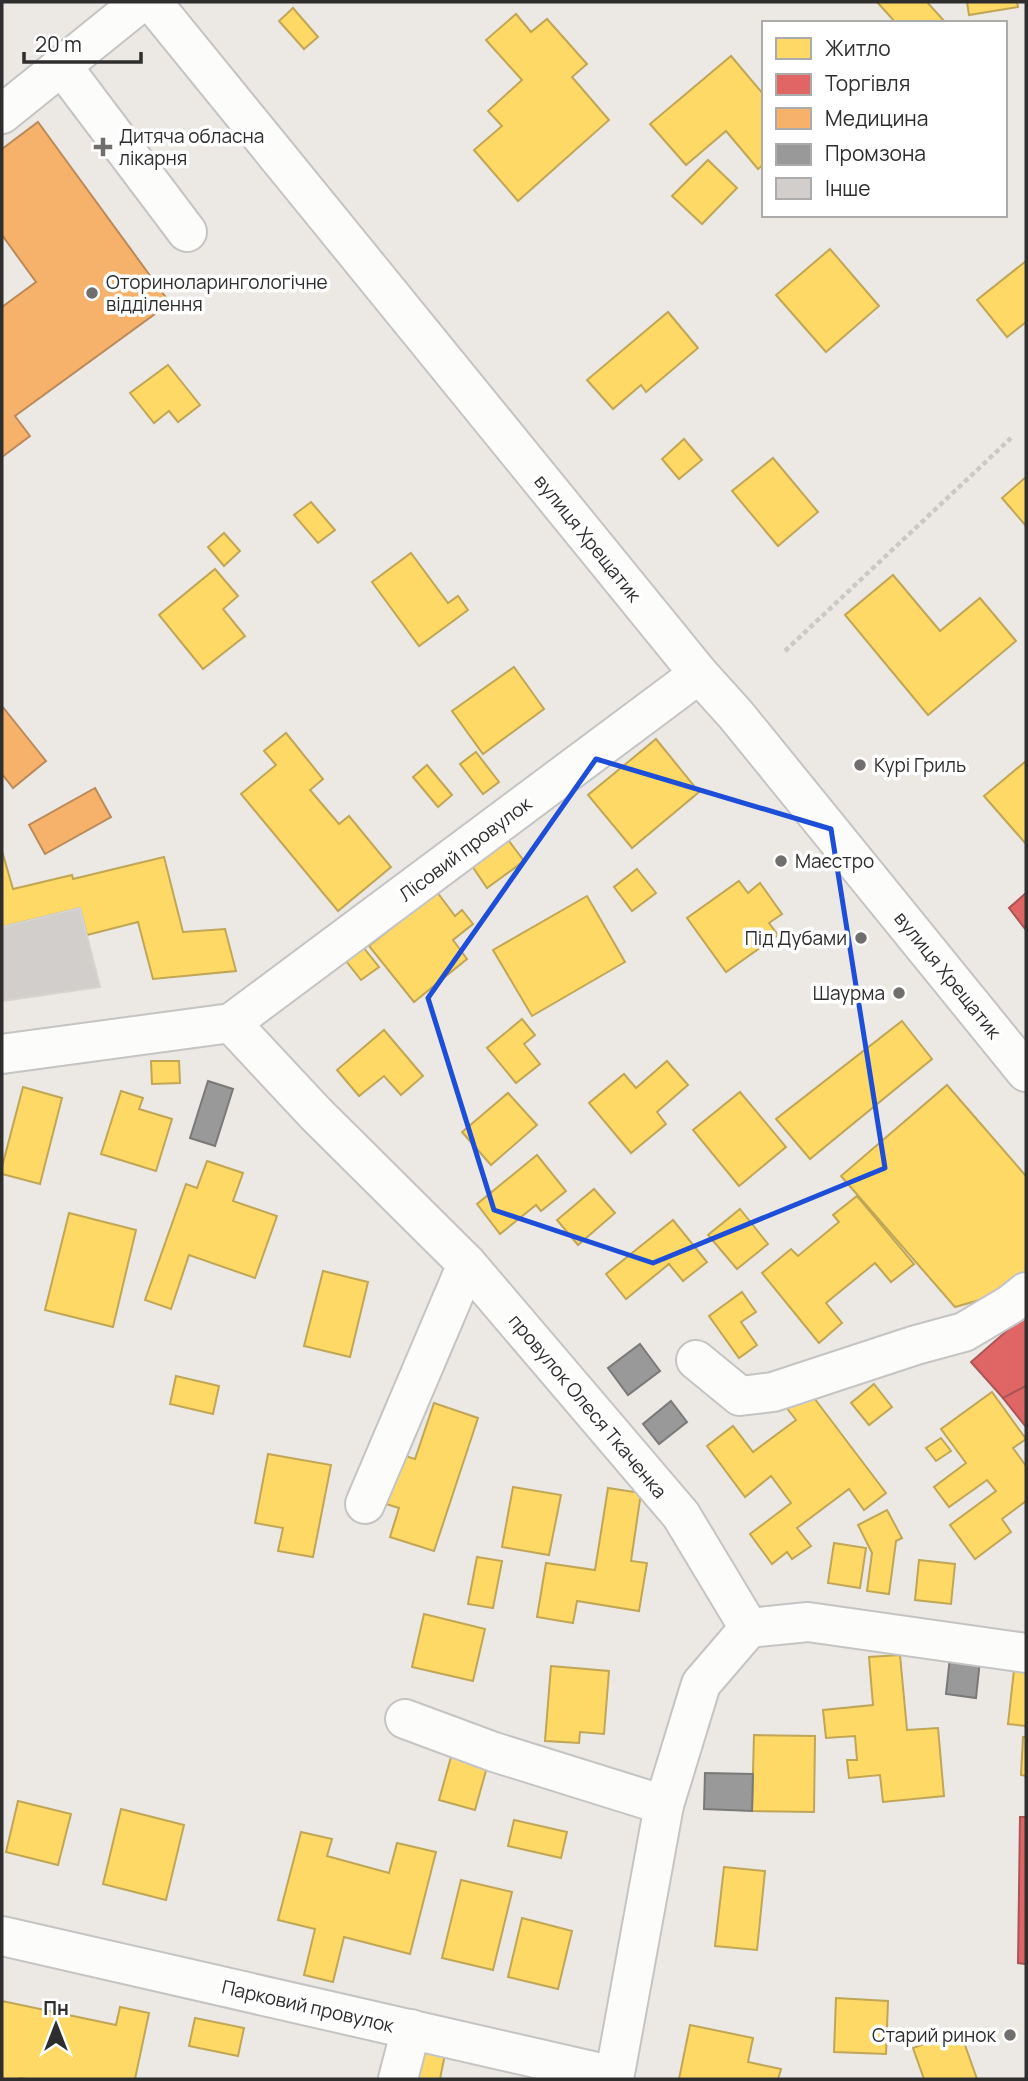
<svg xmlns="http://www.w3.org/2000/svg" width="1028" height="2081" font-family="Manrope,sans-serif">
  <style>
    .homes { fill: #ffd966; stroke: #c0a655; stroke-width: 2 }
    .shops { fill: #e06666; stroke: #ab5555; stroke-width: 2 }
    .health { fill: #f6b26b; stroke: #ba8a59; stroke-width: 2 }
    .industry { fill: #999; stroke: #797979; stroke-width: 2 }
    .building { fill: #d1cecb; stroke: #d7d4d0; stroke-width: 2 }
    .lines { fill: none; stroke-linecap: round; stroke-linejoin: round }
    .minor-casing { stroke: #c5c4c5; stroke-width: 42 }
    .path { stroke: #c9c9c8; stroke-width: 4.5; stroke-dasharray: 5 3.5; stroke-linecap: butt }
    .minor { stroke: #fcfcfb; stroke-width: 38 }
    .marked { fill: none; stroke: #1d4ed8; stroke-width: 5; stroke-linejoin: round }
    .poi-dot { fill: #706f6e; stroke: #fff; stroke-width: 2.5 }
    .labels { text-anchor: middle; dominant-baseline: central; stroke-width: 7; stroke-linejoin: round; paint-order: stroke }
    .poi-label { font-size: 19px; fill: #2e2e2e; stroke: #fff; text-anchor: start }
    .street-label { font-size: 19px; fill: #2e2e2e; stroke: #fff }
  </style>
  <rect width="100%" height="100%" fill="#ece8e4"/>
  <g class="homes">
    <path d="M 877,2 L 927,2 L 946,23 L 896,23 Z"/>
    <path d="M 967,2 L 1017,2 L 1018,7 L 969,15 Z"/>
    <path d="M 293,8 L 318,37 L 304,49 L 279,21 Z"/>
    <path d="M 516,14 L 531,32 L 547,19 L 587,64 L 572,77 L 609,120 L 518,201 L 474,150 L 502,126 L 488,111 L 522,80 L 486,40 Z"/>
    <path d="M 731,56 L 764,95 L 764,164 L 758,169 L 726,131 L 686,165 L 650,124 Z"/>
    <path d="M 708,160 L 737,188 L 702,224 L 672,196 Z"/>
    <path d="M 830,249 L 879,306 L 826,352 L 776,295 Z"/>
    <path d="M 1026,261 L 1026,322 L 1007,337 L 977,300 Z"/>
    <path d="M 668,312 L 698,348 L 646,392 L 641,385 L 613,409 L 587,380 Z"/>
    <path d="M 168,365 L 200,405 L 178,422 L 169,411 L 154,423 L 130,393 Z"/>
    <path d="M 684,439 L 702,460 L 679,479 L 662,459 Z"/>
    <path d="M 773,458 L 818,512 L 778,546 L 732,491 Z"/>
    <path d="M 1026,477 L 1026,526 L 1002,498 Z"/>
    <path d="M 311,502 L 335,530 L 318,543 L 294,515 Z"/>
    <path d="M 224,533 L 240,551 L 224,566 L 208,547 Z"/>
    <path d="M 411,553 L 448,603 L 458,596 L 468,610 L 419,646 L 372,582 Z"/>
    <path d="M 215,569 L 238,596 L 223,609 L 245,636 L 203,669 L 159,615 Z"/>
    <path d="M 893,575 L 940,631 L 980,598 L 1016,641 L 928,715 L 845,615 Z"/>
    <path d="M 514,667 L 544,709 L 483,754 L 452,711 Z"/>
    <path d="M 286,733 L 323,779 L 310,790 L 339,824 L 349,816 L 391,867 L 338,911 L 241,794 L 276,765 L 264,751 Z"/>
    <path d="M 656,739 L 699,792 L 632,848 L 588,795 Z"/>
    <path d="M 476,752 L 499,782 L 483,794 L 460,764 Z"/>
    <path d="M 1026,761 L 1026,844 L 984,796 Z"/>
    <path d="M 427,765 L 452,795 L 438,807 L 413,777 Z"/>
    <path d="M 506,837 L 524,861 L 487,888 L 470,863 Z"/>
    <path d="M 2,851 L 13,889 L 72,875 L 73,879 L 164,857 L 183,932 L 225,929 L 236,971 L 153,979 L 138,922 L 87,935 L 80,908 L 2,927 Z"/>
    <path d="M 637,869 L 656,893 L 632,911 L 614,887 Z"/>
    <path d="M 739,881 L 748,893 L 760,883 L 782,914 L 769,923 L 778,935 L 726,972 L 687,918 Z"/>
    <path d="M 437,892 L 455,916 L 462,910 L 473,924 L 453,940 L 467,959 L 414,1002 L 369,946 Z"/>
    <path d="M 587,896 L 625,962 L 532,1016 L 493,950 Z"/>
    <path d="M 359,942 L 379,967 L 361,980 L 342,956 Z"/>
    <path d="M 522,1019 L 535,1035 L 524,1044 L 540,1064 L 516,1083 L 487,1048 Z"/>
    <path d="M 902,1021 L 932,1059 L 810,1159 L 776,1119 Z"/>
    <path d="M 384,1030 L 423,1076 L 401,1095 L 384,1076 L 359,1096 L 337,1070 Z"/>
    <path d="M 151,1061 L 179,1061 L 180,1083 L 152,1084 Z"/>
    <path d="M 667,1061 L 688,1085 L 657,1112 L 666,1124 L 631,1153 L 589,1103 L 624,1074 L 636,1088 Z"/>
    <path d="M 947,1085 L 1026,1176 L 1026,1281 L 1018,1289 L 955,1307 L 841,1176 Z"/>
    <path d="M 23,1087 L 62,1098 L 40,1184 L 2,1174 L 2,1167 Z"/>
    <path d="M 121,1091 L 143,1098 L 139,1109 L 172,1119 L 156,1171 L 101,1154 Z"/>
    <path d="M 740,1092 L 786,1147 L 739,1186 L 693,1130 Z"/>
    <path d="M 508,1093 L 537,1125 L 491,1165 L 462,1132 Z"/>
    <path d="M 537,1155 L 566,1191 L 541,1211 L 536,1205 L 500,1234 L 477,1204 Z"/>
    <path d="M 207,1161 L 243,1173 L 233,1201 L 277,1216 L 255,1278 L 189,1255 L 171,1309 L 145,1300 L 186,1184 L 197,1188 Z"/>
    <path d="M 594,1189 L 615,1213 L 578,1245 L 557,1220 Z"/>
    <path d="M 857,1196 L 914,1264 L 891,1282 L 875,1263 L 826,1303 L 842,1323 L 819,1343 L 762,1273 L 791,1249 L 798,1256 L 839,1222 L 833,1215 Z"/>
    <path d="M 740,1209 L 768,1244 L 737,1269 L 708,1235 Z"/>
    <path d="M 69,1213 L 136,1230 L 113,1327 L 45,1310 Z"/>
    <path d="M 673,1220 L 707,1262 L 683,1281 L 669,1264 L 626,1299 L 606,1274 Z"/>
    <path d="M 323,1271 L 368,1282 L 350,1357 L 304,1346 Z"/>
    <path d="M 742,1292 L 756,1312 L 741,1322 L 757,1345 L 739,1358 L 709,1316 Z"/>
    <path d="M 176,1376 L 219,1386 L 213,1414 L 170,1404 Z"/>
    <path d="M 874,1384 L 892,1407 L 869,1425 L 851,1403 Z"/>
    <path d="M 808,1390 L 886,1493 L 864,1510 L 849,1489 L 797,1528 L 811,1546 L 792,1559 L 787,1552 L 772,1564 L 750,1534 L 791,1503 L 771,1476 L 745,1497 L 707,1446 L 733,1426 L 753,1452 L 796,1420 L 786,1407 Z"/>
    <path d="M 992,1392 L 1026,1439 L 1013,1448 L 1026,1466 L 1026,1501 L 1002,1519 L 1011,1532 L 975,1559 L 950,1525 L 996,1491 L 987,1480 L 949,1507 L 934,1487 L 966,1463 L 941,1429 Z"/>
    <path d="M 434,1403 L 478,1418 L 434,1551 L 390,1537 L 399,1508 L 386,1504 L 402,1455 L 415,1459 Z"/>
    <path d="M 941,1438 L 951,1451 L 936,1461 L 926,1448 Z"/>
    <path d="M 268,1454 L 331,1465 L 313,1557 L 278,1551 L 283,1528 L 255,1523 Z"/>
    <path d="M 513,1487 L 561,1495 L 549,1555 L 502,1547 Z"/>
    <path d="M 608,1488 L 641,1493 L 631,1561 L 647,1563 L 639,1611 L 577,1601 L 573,1623 L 537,1617 L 546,1563 L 595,1570 Z"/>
    <path d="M 887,1510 L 902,1538 L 896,1541 L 889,1594 L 867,1591 L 872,1553 L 858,1525 Z"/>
    <path d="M 834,1543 L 866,1548 L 860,1588 L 828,1583 Z"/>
    <path d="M 477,1557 L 502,1561 L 493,1608 L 468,1604 Z"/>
    <path d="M 919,1560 L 955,1564 L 951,1604 L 915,1600 Z"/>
    <path d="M 424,1614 L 485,1629 L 473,1681 L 412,1667 Z"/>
    <path d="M 900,1655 L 907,1730 L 938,1728 L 944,1796 L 883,1802 L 880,1775 L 849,1778 L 847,1760 L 857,1760 L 855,1736 L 826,1738 L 823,1710 L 873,1705 L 869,1657 Z"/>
    <path d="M 551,1666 L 609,1671 L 604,1734 L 580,1732 L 579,1743 L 545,1741 Z"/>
    <path d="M 1014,1670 L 1026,1672 L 1026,1726 L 1008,1724 Z"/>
    <path d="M 754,1735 L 815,1736 L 814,1812 L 752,1811 Z"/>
    <path d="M 1023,1737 L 1026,1737 L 1026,1776 L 1021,1775 Z"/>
    <path d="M 451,1757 L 487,1767 L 475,1810 L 439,1800 Z"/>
    <path d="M 18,1801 L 71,1814 L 58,1865 L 6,1852 Z"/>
    <path d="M 121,1809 L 184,1825 L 166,1900 L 103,1884 Z"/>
    <path d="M 514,1820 L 567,1832 L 561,1858 L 508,1846 Z"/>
    <path d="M 301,1832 L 332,1839 L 327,1856 L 389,1873 L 397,1843 L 436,1852 L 410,1954 L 344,1937 L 333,1982 L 304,1975 L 315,1929 L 278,1920 Z"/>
    <path d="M 724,1867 L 765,1871 L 757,1950 L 715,1946 Z"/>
    <path d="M 461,1880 L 512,1892 L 493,1970 L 442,1958 Z"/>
    <path d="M 522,1918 L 572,1931 L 558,1989 L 508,1977 Z"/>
    <path d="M 836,1998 L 888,2001 L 886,2054 L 834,2052 Z"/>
    <path d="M 2,2001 L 116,2025 L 120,2007 L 149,2013 L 135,2079 L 27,2079 L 20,2078 L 19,2079 L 2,2079 Z"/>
    <path d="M 195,2018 L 244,2028 L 238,2056 L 189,2046 Z"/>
    <path d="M 690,2025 L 753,2038 L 748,2062 L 781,2069 L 778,2079 L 679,2079 Z"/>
    <path d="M 960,2031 L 977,2079 L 924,2079 L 913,2048 Z"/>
    <path d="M 422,2049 L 445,2054 L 440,2079 L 416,2079 Z"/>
  </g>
  <g class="shops">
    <path d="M 1026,893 L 1026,930 L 1009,908 Z"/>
    <path d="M 1026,1314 L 1026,1386 L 1003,1398 L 971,1362 Z"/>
    <path d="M 1026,1386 L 1026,1427 L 1003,1398 Z"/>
    <path d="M 1020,1817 L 1026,1817 L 1026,1964 L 1018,1963 Z"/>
  </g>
  <g class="health">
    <path d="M 38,122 L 170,303 L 15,416 L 30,436 L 2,457 L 2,307 L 36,282 L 2,235 L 2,149 Z"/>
    <path d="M 2,706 L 46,761 L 13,788 L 2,774 Z"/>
    <path d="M 95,788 L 111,817 L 45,854 L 29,825 Z"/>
  </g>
  <g class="industry">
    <path d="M 208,1081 L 233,1089 L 215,1146 L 190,1138 Z"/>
    <path d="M 640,1344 L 660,1371 L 628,1395 L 608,1368 Z"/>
    <path d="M 671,1401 L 687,1422 L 659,1444 L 643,1424 Z"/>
    <path d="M 950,1657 L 980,1660 L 976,1698 L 946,1694 Z"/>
    <path d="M 705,1773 L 753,1774 L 752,1811 L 704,1809 Z"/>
  </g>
  <path class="building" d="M 80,908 L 100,987 L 2,1001 L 2,927 Z"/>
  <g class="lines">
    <defs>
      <g id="minor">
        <path d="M 152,2 L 699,674 L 736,715 L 1026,1072"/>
        <path d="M 62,66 L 187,232"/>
        <path d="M 2,114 L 141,2"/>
        <path d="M 231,1023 L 699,674"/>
        <path d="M 2,1054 L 231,1023 L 316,1114 L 467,1264 L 681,1515 L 749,1628"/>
        <path d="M 696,1360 L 740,1396 L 773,1392 L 916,1345 L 964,1332 L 1011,1304 L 1026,1292"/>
        <path d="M 365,1504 L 467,1264"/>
        <path d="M 749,1628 L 808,1622 L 1026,1653"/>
        <path d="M 405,1719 L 494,1752 L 664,1805"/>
        <path d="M 2,1936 L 614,2076"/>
        <path d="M 398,2079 L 411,2029"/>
        <path d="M 614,2079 L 664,1805 L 701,1684 L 749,1628"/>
      </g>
    </defs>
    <use href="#minor" class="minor-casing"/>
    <path class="path" d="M 785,651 L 1011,438"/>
    <use href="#minor" class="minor"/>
  </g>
  <path class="marked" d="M 596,759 L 831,829 L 885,1168 L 653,1263 L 494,1210 L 428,998 Z"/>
  <g class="poi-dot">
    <path d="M99.5 136.5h7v7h7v7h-7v7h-7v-7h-7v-7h7z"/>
    <circle cx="92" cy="293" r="7"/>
    <circle cx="860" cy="765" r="7"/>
    <circle cx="781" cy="861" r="7"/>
    <circle cx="861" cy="938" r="7"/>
    <circle cx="899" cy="993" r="7"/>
    <circle cx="1010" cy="2035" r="7"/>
  </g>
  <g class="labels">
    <g class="poi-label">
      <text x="119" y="136">Дитяча обласна<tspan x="119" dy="22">лікарня</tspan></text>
      <text x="106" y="282">Оториноларингологічне<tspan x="106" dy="22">відділення</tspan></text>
      <text x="874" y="765">Курі Гриль</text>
      <text x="795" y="861">Маєстро</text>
      <text x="847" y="938" text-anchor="end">Під Дубами</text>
      <text x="885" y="993" text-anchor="end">Шаурма</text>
      <text x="996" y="2035" text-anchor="end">Старий ринок</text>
    </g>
    <g class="street-label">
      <text transform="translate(588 538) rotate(51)">вулиця Хрещатик</text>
      <text transform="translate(465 849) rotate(-37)">Лісовий провулок</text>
      <text transform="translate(948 975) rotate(51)">вулиця Хрещатик</text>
      <text transform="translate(588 1406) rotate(50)">провулок Олеся Ткаченка</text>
      <text transform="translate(308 2006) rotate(13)">Парковий провулок</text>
    </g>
  </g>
  <rect width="1028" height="2081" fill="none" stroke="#2e2e2e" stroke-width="7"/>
  <rect x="762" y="21" width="245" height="196" fill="#ffffff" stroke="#ababab" stroke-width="2"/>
  <rect x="776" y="38" width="35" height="21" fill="#ffd966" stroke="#ababab" stroke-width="2"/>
  <text x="825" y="56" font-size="21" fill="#2e2e2e">Житло</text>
  <rect x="776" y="74" width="35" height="21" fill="#e06666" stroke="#ababab" stroke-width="2"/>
  <text x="825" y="91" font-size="21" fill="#2e2e2e">Торгівля</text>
  <rect x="776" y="108" width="35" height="21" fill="#f6b26b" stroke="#ababab" stroke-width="2"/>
  <text x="825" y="126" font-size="21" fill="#2e2e2e">Медицина</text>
  <rect x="776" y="144" width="35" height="21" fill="#999999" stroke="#ababab" stroke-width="2"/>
  <text x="825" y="161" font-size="21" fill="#2e2e2e">Промзона</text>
  <rect x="776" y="178" width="35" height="21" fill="#d1cecb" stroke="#ababab" stroke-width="2"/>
  <text x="825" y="196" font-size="21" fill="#2e2e2e">Інше</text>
  <g transform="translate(56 2025)" stroke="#ffffff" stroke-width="5" paint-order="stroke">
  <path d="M0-5L12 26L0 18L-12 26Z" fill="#2e2e2e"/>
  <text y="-10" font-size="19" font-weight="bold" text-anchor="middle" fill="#2e2e2e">Пн</text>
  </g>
  <path d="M24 52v10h117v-10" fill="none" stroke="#2e2e2e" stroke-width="3.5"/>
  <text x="35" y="52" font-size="21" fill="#2e2e2e" stroke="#ffffff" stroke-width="5" paint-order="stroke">20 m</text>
</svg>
